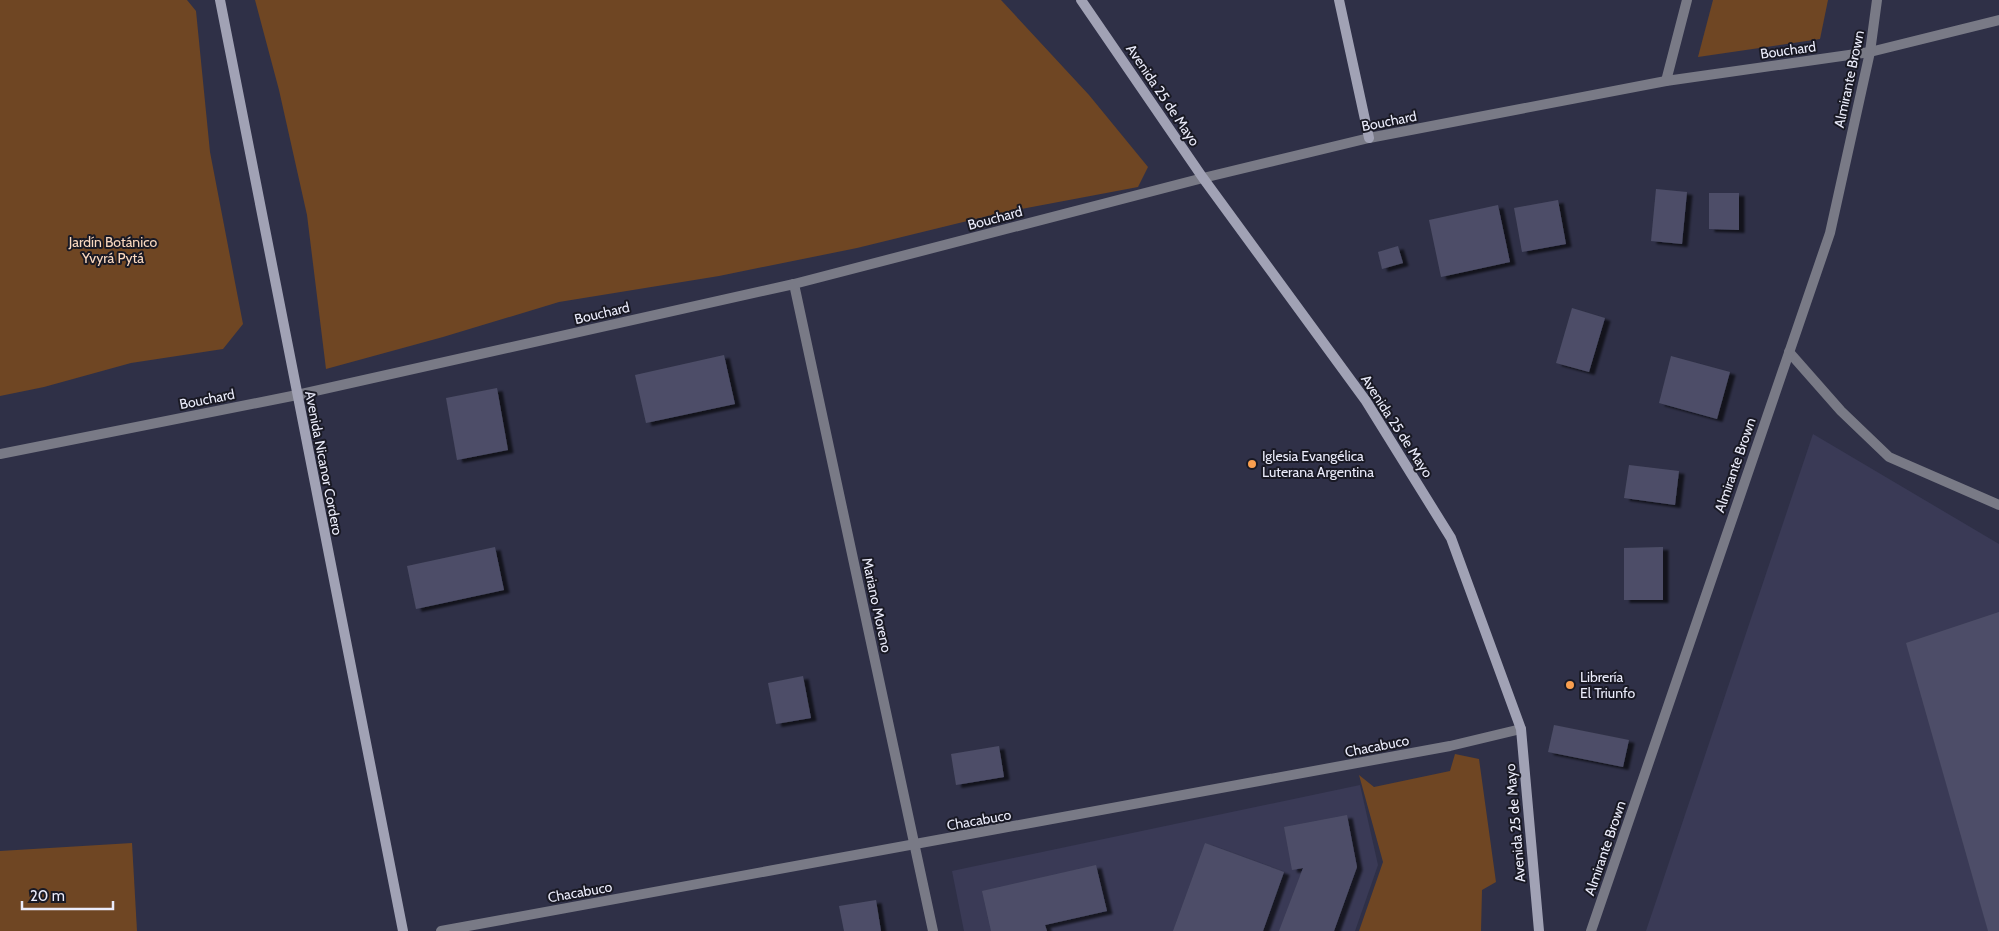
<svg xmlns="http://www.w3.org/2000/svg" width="1999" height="931" font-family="Cabin,sans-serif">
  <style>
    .built { fill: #3a3a56 }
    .green { fill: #6f4623 }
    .building { fill: #4d4e67; filter: url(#shadow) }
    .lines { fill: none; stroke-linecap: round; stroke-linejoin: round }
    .service { stroke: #797a86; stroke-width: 10 }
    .minor { stroke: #797a86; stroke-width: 10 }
    .secondary { stroke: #a1a2b5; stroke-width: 10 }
    .poi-dot { fill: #fa9f4f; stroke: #191924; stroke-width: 2 }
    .labels { text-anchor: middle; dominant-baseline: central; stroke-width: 4; stroke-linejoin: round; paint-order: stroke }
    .street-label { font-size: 14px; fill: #ebecfb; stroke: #191924 }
    .park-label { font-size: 14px; fill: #fad9c0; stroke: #191924 }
    .poi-label { font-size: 14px; fill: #ebecfb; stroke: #191924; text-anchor: start }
  </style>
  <defs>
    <filter id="shadow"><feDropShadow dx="5.5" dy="3" stdDeviation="1" flood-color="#0009"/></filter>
  </defs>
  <rect width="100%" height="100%" fill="#2f3047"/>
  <g class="built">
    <path d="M 1813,434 L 1999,544 L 1999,931 L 1646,931 Z"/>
    <path d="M 1360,785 L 1378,865 L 1355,931 L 964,931 L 952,871 Z"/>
  </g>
  <g class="green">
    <path d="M 0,0 L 187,0 L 196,11 L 210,152 L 243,324 L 223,349 L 131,363 L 44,387 L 0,396 Z"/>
    <path d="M 255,0 L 1001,0 L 1089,95 L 1148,167 L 1138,187 L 1000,213 L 857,248 L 719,276 L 559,302 L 443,337 L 326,369 L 307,215 L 279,90 Z"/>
    <path d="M 1713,0 L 1828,0 L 1820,39 L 1698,57 Z"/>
    <path d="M 1455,754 L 1479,759 L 1496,882 L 1482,890 L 1481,931 L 1359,931 L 1383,862 L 1359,775 L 1374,787 L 1450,771 Z"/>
    <path d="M 132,843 L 137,931 L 0,931 L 0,851 Z"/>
  </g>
  <g class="building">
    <path d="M 1656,189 L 1687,192 L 1682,244 L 1651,241 Z"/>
    <path d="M 1709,193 L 1739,193 L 1739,230 L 1709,229 Z"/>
    <path d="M 1558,200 L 1566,244 L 1522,252 L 1514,208 Z"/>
    <path d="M 1498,205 L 1510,262 L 1441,277 L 1429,220 Z"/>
    <path d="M 1398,246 L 1403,263 L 1382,269 L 1378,252 Z"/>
    <path d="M 1572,308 L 1605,318 L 1589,372 L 1556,363 Z"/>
    <path d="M 724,355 L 735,404 L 646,423 L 635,375 Z"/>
    <path d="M 1671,356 L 1730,372 L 1717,419 L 1659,403 Z"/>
    <path d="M 497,388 L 508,450 L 457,460 L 446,398 Z"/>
    <path d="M 1629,465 L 1679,471 L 1675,505 L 1624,498 Z"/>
    <path d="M 495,547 L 504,590 L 416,609 L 407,566 Z"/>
    <path d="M 1663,547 L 1663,600 L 1624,600 L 1624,548 Z"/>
    <path d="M 1999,612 L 1999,931 L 1988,931 L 1906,643 Z"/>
    <path d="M 803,676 L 811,718 L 776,724 L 768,683 Z"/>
    <path d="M 1554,725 L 1629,740 L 1623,767 L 1548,752 Z"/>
    <path d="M 999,746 L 1004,777 L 956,785 L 951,754 Z"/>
    <path d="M 1347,815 L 1357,867 L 1334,931 L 1279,931 L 1303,868 L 1292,870 L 1284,827 Z"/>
    <path d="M 1205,843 L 1284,872 L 1263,931 L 1173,931 Z"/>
    <path d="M 1096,865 L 1107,911 L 1045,925 L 1047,931 L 991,931 L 982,891 Z"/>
    <path d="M 876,900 L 881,931 L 844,931 L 839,906 Z"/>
  </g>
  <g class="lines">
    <path class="service" d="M 1789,352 L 1841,411 L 1889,457 L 1999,505"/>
    <g class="minor">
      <path d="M 1666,81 L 1687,0"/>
      <path d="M 794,284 L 933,931"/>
      <path d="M 0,454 L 297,395 L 794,284 L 1203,178 L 1369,138 L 1666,81 L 1870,52 L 1999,20"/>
      <path d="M 441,931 L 1450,746 L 1521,729"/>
      <path d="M 1591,931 L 1830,233 L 1870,52 L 1877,0"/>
    </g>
    <g class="secondary">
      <path d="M 220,0 L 403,931"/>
      <path d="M 1081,0 L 1203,178 L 1366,401 L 1451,538 L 1521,729 L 1539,931"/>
      <path d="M 1339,0 L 1369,138"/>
    </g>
  </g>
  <g class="poi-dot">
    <circle cx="1252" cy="464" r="5"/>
    <circle cx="1570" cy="685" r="5"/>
  </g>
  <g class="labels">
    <g class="street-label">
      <text transform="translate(1788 50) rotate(-8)">Bouchard</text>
      <text transform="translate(1849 79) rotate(-78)">Almirante Brown</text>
      <text transform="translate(1163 95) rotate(56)">Avenida 25 de Mayo</text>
      <text transform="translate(1389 121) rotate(-11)">Bouchard</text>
      <text transform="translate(995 218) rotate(-15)">Bouchard</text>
      <text transform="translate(602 313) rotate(-13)">Bouchard</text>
      <text transform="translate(207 399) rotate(-11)">Bouchard</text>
      <text transform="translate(1397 426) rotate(57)">Avenida 25 de Mayo</text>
      <text transform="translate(324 463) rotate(79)">Avenida Nicanor Cordero</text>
      <text transform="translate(1735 465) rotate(-71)">Almirante Brown</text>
      <text transform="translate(877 605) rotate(78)">Mariano Moreno</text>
      <text transform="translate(1377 746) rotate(-11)">Chacabuco</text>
      <text transform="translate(979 820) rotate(-10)">Chacabuco</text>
      <text transform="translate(1515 823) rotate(-95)">Avenida 25 de Mayo</text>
      <text transform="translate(1605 848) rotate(-71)">Almirante Brown</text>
      <text transform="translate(580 892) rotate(-10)">Chacabuco</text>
    </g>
    <g class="park-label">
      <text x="113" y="242">Jardín Botánico<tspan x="113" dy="16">Yvyrá Pytá</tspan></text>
    </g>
    <g class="poi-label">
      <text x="1262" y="456">Iglesia Evangélica<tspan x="1262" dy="16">Luterana Argentina</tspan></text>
      <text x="1580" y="677">Librería<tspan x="1580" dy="16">El Triunfo</tspan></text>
    </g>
  </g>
  <path d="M22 901v8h91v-8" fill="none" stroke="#ebecfb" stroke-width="2.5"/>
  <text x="30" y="901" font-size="15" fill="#ebecfb" stroke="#191924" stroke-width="4" paint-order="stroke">20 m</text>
</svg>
